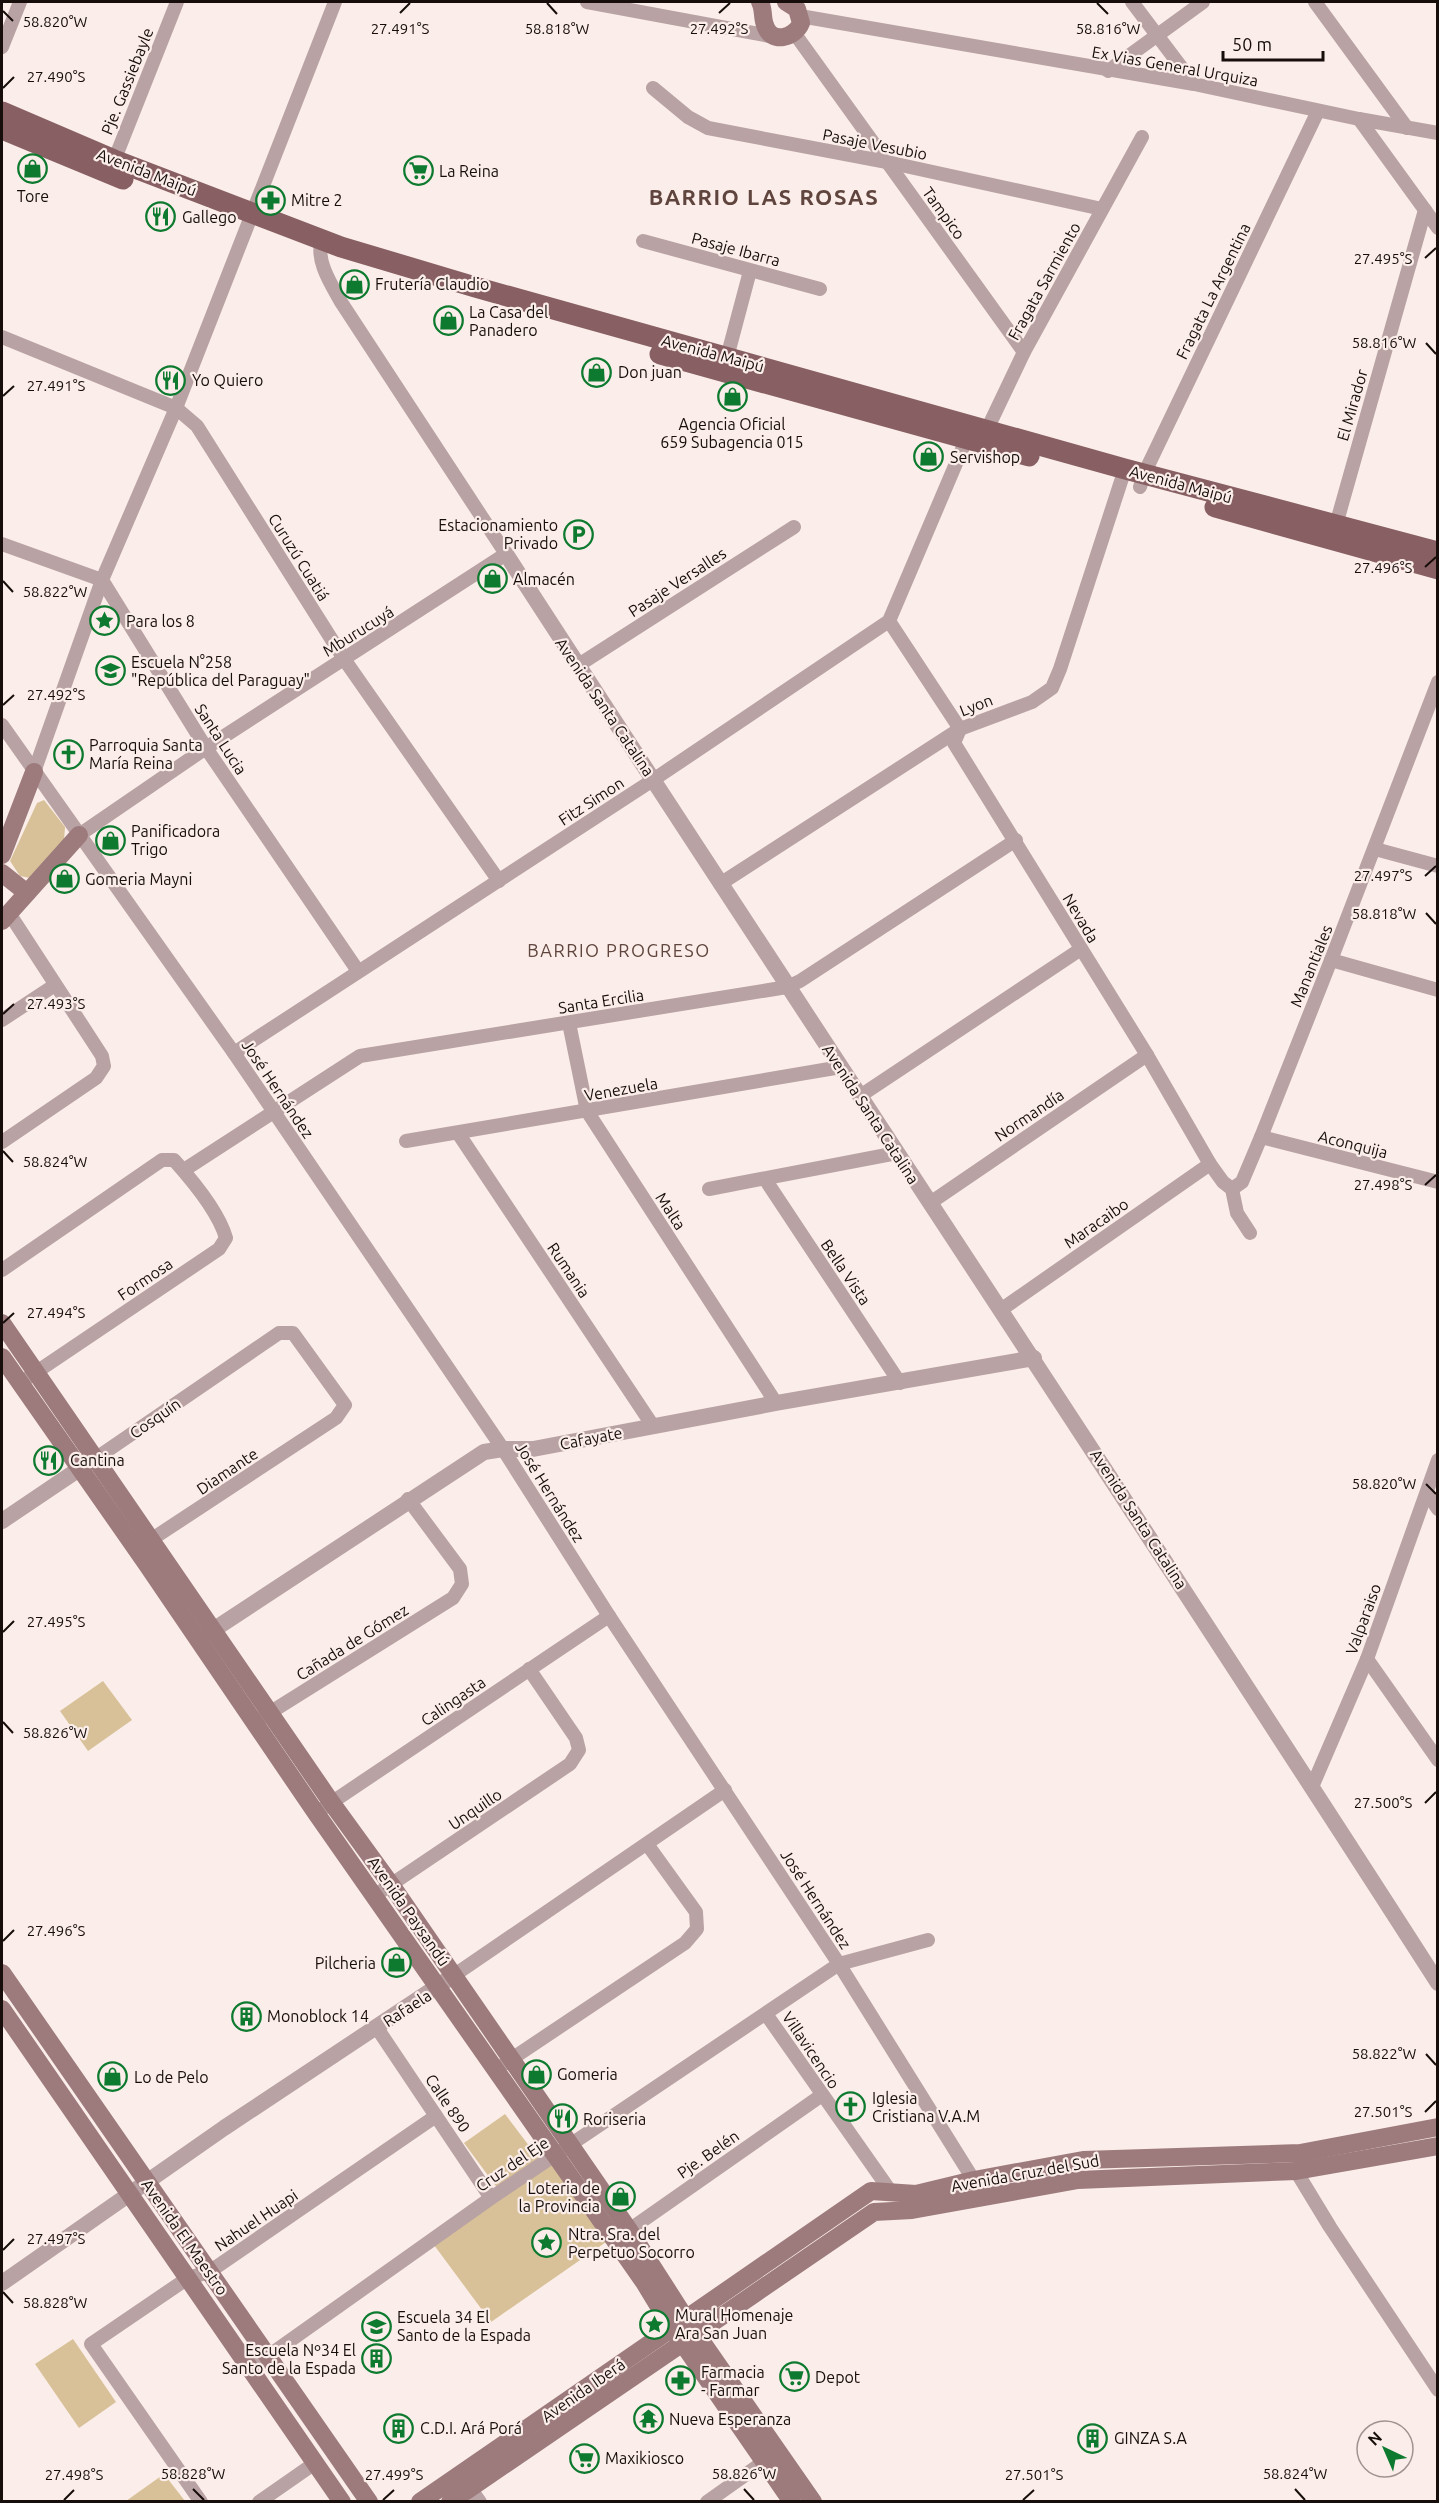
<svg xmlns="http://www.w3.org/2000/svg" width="1439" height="2503" font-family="Ubuntu,sans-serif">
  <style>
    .green { fill: #d8c198 }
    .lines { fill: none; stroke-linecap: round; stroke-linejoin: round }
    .minor { stroke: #b9a2a3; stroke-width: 14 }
    .tertiary { stroke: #b9a2a3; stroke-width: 16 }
    .secondary { stroke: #9d7b7d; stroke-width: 18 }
    .primary { stroke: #886063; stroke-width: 21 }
    .ticks { fill: none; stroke: #170d0a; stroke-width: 2 }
    .labels { text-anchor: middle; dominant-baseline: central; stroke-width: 4.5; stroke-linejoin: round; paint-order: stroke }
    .street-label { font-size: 16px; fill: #170d0a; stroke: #fbeeea }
    .poi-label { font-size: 16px; fill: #170d0a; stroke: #fbeeea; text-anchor: start }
    .neighbourhood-label { font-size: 18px; letter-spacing: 1.5px; fill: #5f453d; stroke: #fbeeea }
    .district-label { font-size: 22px; font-weight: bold; letter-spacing: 1.5px; fill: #5f453d; stroke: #fbeeea }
    .ticks-label { font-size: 15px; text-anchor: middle; fill: #170d0a; stroke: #fbeeea; stroke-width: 4.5; stroke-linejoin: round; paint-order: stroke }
  </style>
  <rect width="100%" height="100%" fill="#fbeeea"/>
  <g class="green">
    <path d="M 44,800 L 65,827 L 64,841 L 30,878 L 20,876 L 10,861 L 37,803 Z"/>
    <path d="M 103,1681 L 132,1720 L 88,1751 L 60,1711 Z"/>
    <path d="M 505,2114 L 539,2159 L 498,2189 L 464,2143 Z"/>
    <path d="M 552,2160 L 609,2240 L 491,2322 L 434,2245 Z"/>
    <path d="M 73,2339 L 116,2402 L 79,2428 L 35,2364 Z"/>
    <path d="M 164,2474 L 185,2501 L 126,2501 Z"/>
  </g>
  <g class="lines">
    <g class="minor">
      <path d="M 587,2 L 775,37"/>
      <path d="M 1132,2 L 1194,84"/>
      <path d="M 1315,2 L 1407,128"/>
      <path d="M 800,16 L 1194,84 L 1359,119 L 1438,133"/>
      <path d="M 795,34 L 1024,352"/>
      <path d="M 2,47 L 20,2"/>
      <path d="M 1108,71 L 1203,2"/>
      <path d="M 653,88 L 688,117 L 708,128 L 887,162 L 1102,209"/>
      <path d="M 1359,119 L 1438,228"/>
      <path d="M 112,166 L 177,2"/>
      <path d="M 643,241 L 820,289"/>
      <path d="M 2,337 L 176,408 L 197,426 L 344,659 L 499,881"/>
      <path d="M 725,365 L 750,271"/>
      <path d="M 983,438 L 1024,352 L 1142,137"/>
      <path d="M 1140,487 L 1144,474 L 1318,111"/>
      <path d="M 1334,532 L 1425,210"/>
      <path d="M 2,544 L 102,580 L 206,748 L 358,971"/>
      <path d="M 889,621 L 960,729 L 954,743 L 1147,1055 L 1210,1164 L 1223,1182 L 1232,1189 L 1237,1213 L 1250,1233"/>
      <path d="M 577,666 L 794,527"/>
      <path d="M 2,725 L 234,1053 L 503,1449 L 609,1616 L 839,1964 L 978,2187"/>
      <path d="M 34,772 L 102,580 L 176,408 L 335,2"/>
      <path d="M 79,835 L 206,748 L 506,554 L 341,302 C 331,284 315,260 322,240"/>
      <path d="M 1375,849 L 1438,866"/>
      <path d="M 720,884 L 960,729 L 1032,702 L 1052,688 L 1060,669 L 1125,469"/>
      <path d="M 1331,960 L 1438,990"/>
      <path d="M 2,1020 L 55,985"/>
      <path d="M 569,1023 L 587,1111 L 776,1403"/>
      <path d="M 234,1053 L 653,780 L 889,621 L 966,440"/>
      <path d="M 860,1096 L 1081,949"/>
      <path d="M 458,1133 L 653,1426"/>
      <path d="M 1261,1137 L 1438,1182"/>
      <path d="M 406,1141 L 841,1067"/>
      <path d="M 2,1142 L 96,1078 L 104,1066 L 102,1056 L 9,913"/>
      <path d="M 184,1170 L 360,1056 L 787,987 L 800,981 L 1016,840"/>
      <path d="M 765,1179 L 900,1383"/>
      <path d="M 709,1189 L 897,1153"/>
      <path d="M 1232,1189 L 1242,1182 L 1261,1137 L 1331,960 L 1438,682"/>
      <path d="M 930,1203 L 1147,1055"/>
      <path d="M 2,1270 L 162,1160 L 174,1160 C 192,1180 219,1213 226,1238 L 219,1249 L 29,1377"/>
      <path d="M 1002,1309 L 1210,1164"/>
      <path d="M 95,1459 L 279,1333 L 293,1333 L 345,1405 L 336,1418 L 143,1545"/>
      <path d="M 1427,1493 L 1438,1509"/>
      <path d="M 1367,1659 L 1438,1760"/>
      <path d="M 263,1717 L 453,1598 L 462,1584 L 460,1569 L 408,1499"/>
      <path d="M 1312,1787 L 1367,1659 L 1438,1460"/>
      <path d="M 316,1813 L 609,1616"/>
      <path d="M 374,1896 L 570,1764 L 579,1750 L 576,1738 L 529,1669"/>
      <path d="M 453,1976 L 725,1790"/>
      <path d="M 766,2014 L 891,2192"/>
      <path d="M 377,2028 L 491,2198"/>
      <path d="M 504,2064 L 685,1943 L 697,1929 L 696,1912 L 647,1844"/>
      <path d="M 1296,2171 L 1330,2227 L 1438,2390"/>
      <path d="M 622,2235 L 822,2095"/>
      <path d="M 250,2369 L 491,2198 L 839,1964 L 928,1940"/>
      <path d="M 470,2488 L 480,2502"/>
      <path d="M 201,2502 L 91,2344 L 188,2278 L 209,2272 L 436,2116"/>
      <path d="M 259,2502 L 315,2463"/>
      <path d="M 707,2502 L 772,2456"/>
    </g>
    <g class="tertiary">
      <path d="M 506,554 C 815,1031 1131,1504 1438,1983"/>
      <path d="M 2,1521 L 91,1461"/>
      <path d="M 201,1638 L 484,1452 L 503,1449 L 533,1449 L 776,1403 L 1034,1358"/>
      <path d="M 2,2283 L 224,2128 L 453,1976"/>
    </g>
    <g class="secondary">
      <path d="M 760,2 C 764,9 762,18 765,25 C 771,45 795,38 801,23 L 797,9 L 786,2"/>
      <path d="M 2,855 L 34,772"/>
      <path d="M 2,873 L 27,893"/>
      <path d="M 2,921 L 79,835"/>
      <path d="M 2,1323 L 331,1802 L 392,1886 L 629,2230 L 686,2319 L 813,2502"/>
      <path d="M 2,1357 L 146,1563 L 316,1813 L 644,2282 L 672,2328 L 792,2502"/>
      <path d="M 2,1973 L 369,2502"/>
      <path d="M 2,2009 L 342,2502"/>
      <path d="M 420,2502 L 871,2191 L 916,2194 L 974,2180 L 1083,2160 L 1300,2153 L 1438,2127"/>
      <path d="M 450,2502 L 874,2212 L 912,2210 L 1078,2180 L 1296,2171 L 1438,2146"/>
    </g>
    <g class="primary">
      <path d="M 2,112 L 114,160 L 341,247 L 475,287 L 1125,469 L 1438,552"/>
      <path d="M 2,129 L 123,179"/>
      <path d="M 660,354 L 1029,456"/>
      <path d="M 1215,507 L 1438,569"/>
    </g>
  </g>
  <path class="ticks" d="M 547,3 L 557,14M 1097,3 L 1108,14M 3,11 L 13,21M 400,13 L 410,3M 719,13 L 730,3M 3,88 L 14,77M 1425,258 L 1436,248M 1426,343 L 1436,354M 3,396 L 14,386M 1425,567 L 1436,557M 3,581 L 13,592M 3,705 L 14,695M 1425,876 L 1436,866M 1426,913 L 1436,924M 3,1014 L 14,1004M 3,1151 L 13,1162M 1425,1185 L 1436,1175M 3,1323 L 14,1313M 1426,1484 L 1436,1494M 3,1632 L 14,1621M 3,1722 L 13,1733M 1425,1803 L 1436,1792M 3,1941 L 14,1930M 1426,2054 L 1436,2065M 1425,2112 L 1436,2101M 3,2250 L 14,2239M 3,2292 L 13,2303M 193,2489 L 204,2500M 744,2489 L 754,2500M 1295,2489 L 1305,2500M 64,2500 L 74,2490M 383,2500 L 394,2490M 1023,2500 L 1034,2490"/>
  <defs>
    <symbol id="shop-ring" viewBox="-11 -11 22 22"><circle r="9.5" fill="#fbeeea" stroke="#0d7a2f" stroke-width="1.5"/><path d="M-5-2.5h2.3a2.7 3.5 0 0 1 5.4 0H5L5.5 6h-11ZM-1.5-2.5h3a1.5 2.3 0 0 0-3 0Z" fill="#0d7a2f"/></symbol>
    <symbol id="supermarket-ring" viewBox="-11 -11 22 22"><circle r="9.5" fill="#fbeeea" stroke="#0d7a2f" stroke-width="1.5"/><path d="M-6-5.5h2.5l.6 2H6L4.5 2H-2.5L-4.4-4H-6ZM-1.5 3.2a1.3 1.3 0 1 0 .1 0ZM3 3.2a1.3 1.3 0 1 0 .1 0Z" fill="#0d7a2f"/></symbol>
    <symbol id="pharmacy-ring" viewBox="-11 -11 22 22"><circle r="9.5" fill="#fbeeea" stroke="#0d7a2f" stroke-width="1.5"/><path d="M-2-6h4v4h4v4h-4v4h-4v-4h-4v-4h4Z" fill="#0d7a2f"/></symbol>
    <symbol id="restaurant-ring" viewBox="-11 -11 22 22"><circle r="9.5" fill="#fbeeea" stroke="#0d7a2f" stroke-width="1.5"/><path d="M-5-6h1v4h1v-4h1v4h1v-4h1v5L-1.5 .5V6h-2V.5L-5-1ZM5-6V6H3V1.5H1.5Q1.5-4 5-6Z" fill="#0d7a2f"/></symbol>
    <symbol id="parking-ring" viewBox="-11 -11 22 22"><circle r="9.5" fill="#fbeeea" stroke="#0d7a2f" stroke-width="1.5"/><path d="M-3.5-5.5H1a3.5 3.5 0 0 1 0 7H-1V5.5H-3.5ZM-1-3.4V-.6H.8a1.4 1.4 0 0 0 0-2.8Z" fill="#0d7a2f"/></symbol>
    <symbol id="sight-ring" viewBox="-11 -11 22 22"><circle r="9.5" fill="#fbeeea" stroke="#0d7a2f" stroke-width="1.5"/><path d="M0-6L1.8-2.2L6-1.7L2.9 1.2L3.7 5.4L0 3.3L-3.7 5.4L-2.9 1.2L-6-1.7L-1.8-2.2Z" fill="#0d7a2f"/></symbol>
    <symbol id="school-ring" viewBox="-11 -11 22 22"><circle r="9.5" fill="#fbeeea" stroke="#0d7a2f" stroke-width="1.5"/><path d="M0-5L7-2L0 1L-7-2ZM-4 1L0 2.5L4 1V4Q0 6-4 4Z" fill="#0d7a2f"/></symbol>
    <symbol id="church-ring" viewBox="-11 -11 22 22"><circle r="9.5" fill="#fbeeea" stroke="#0d7a2f" stroke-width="1.5"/><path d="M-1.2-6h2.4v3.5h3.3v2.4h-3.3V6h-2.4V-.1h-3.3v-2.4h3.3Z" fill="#0d7a2f"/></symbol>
    <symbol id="building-ring" viewBox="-11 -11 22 22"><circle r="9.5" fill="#fbeeea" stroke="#0d7a2f" stroke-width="1.5"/><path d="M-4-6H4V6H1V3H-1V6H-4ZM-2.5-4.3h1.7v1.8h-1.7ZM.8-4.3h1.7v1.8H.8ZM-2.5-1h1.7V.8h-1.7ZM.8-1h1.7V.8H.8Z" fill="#0d7a2f"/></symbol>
    <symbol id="temple-ring" viewBox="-11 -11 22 22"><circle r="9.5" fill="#fbeeea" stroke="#0d7a2f" stroke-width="1.5"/><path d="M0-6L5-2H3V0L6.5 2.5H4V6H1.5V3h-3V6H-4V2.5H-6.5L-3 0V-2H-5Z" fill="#0d7a2f"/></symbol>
  </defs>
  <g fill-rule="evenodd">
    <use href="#shop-ring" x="16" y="152" width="33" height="33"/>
    <use href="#supermarket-ring" x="402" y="154" width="33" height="33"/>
    <use href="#pharmacy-ring" x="254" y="184" width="33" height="33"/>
    <use href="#restaurant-ring" x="144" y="200" width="33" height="33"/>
    <use href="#shop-ring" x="338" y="268" width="33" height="33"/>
    <use href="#shop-ring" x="432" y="304" width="33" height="33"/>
    <use href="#shop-ring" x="580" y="356" width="33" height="33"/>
    <use href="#restaurant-ring" x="154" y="364" width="33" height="33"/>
    <use href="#shop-ring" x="716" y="380" width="33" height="33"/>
    <use href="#shop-ring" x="912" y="440" width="33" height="33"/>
    <use href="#parking-ring" x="562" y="518" width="33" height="33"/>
    <use href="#shop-ring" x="476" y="562" width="33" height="33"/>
    <use href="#sight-ring" x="88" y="604" width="33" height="33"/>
    <use href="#school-ring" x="94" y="654" width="33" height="33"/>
    <use href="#church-ring" x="52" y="738" width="33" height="33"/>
    <use href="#shop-ring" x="94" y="824" width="33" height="33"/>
    <use href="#shop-ring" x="48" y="862" width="33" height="33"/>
    <use href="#restaurant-ring" x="32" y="1444" width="33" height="33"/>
    <use href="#shop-ring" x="380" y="1946" width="33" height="33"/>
    <use href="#building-ring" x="230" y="2000" width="33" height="33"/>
    <use href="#shop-ring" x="520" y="2058" width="33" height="33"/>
    <use href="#shop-ring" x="96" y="2060" width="33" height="33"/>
    <use href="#church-ring" x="834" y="2090" width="33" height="33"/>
    <use href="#restaurant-ring" x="546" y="2102" width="33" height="33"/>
    <use href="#shop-ring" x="604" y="2180" width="33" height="33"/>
    <use href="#sight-ring" x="530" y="2226" width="33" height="33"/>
    <use href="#sight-ring" x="638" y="2308" width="33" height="33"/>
    <use href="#school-ring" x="360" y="2310" width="33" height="33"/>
    <use href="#building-ring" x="360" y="2342" width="33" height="33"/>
    <use href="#supermarket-ring" x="778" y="2360" width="33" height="33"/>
    <use href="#pharmacy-ring" x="664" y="2364" width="33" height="33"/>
    <use href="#temple-ring" x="632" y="2402" width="33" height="33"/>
    <use href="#building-ring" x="382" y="2412" width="33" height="33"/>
    <use href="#building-ring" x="1076" y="2422" width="33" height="33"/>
    <use href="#supermarket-ring" x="568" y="2442" width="33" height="33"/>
  </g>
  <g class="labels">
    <g class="street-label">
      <text transform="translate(1175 66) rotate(10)">Ex Vias General Urquiza</text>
      <text transform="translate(127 81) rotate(-68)">Pje. Gassiebayle</text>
      <text transform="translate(875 144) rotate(11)">Pasaje Vesubio</text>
      <text transform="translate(147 172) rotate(21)">Avenida Maipú</text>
      <text transform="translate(944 213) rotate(54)">Tampico</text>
      <text transform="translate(736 249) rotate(15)">Pasaje Ibarra</text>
      <text transform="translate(1044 281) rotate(-61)">Fragata Sarmiento</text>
      <text transform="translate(1213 291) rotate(-64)">Fragata La Argentina</text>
      <text transform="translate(713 353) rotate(15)">Avenida Maipú</text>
      <text transform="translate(1352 405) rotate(-74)">El Mirador</text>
      <text transform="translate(1181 484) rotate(15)">Avenida Maipú</text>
      <text transform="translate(299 557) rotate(58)">Curuzú Cuatiá</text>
      <text transform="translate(677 582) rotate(-33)">Pasaje Versalles</text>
      <text transform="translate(358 631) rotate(-32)">Mburucuyá</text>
      <text transform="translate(976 705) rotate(-21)">Lyon</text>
      <text transform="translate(605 707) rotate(56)">Avenida Santa Catalina</text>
      <text transform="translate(221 739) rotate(57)">Santa Lucia</text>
      <text transform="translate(591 801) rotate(-33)">Fitz Simon</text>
      <text transform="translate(1081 918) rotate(59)">Nevada</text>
      <text transform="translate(1311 966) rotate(-68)">Manantiales</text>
      <text transform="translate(601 1001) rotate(-9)">Santa Ercilia</text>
      <text transform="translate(278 1089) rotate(56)">José Hernández</text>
      <text transform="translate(621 1089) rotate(-10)">Venezuela</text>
      <text transform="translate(871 1114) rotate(57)">Avenida Santa Catalina</text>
      <text transform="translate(1029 1115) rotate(-34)">Normandía</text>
      <text transform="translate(1353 1144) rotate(14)">Aconquija</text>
      <text transform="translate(671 1211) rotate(57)">Malta</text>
      <text transform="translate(1096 1223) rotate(-35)">Maracaibo</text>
      <text transform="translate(569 1270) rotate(56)">Rumania</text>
      <text transform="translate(846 1272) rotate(56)">Bella Vista</text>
      <text transform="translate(145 1279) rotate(-34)">Formosa</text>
      <text transform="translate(155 1418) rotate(-35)">Cosquín</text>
      <text transform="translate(591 1438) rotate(-11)">Cafayate</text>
      <text transform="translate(227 1471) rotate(-34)">Diamante</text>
      <text transform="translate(550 1492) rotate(58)">José Hernández</text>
      <text transform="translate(1139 1519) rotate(57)">Avenida Santa Catalina</text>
      <text transform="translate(1363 1619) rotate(-70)">Valparaiso</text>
      <text transform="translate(352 1642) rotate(-32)">Cañada de Gómez</text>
      <text transform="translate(453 1701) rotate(-34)">Calingasta</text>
      <text transform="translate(475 1809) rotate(-34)">Unquillo</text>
      <text transform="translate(816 1899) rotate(57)">José Hernández</text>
      <text transform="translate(409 1911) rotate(55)">Avenida Paysandú</text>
      <text transform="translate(407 2008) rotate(-33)">Rafaela</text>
      <text transform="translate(811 2050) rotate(56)">Villavicencio</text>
      <text transform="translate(448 2103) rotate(56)">Calle 890</text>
      <text transform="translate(708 2154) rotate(-35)">Pje. Belén</text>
      <text transform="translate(512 2164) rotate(-34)">Cruz del Eje</text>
      <text transform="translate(1025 2173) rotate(-10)">Avenida Cruz del Sud</text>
      <text transform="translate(256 2220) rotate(-34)">Nahuel Huapi</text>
      <text transform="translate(185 2237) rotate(55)">Avenida El Maestro</text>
      <text transform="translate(583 2390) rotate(-35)">Avenida Iberá</text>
    </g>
    <g class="poi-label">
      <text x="439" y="171">La Reina</text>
      <text x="33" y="196" text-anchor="middle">Tore</text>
      <text x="291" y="200">Mitre 2</text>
      <text x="182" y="217">Gallego</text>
      <text x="375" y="284">Frutería Claudio</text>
      <text x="469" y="312">La Casa del<tspan x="469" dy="18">Panadero</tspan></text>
      <text x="618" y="372">Don juan</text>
      <text x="192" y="380">Yo Quiero</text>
      <text x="732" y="424" text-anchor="middle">Agencia Oficial<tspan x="732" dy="18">659 Subagencia 015</tspan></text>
      <text x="950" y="457">Servishop</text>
      <text x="558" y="525" text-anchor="end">Estacionamiento<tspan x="558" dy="18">Privado</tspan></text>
      <text x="513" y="579">Almacén</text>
      <text x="126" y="621">Para los 8</text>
      <text x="131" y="662">Escuela N°258<tspan x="131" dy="18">"República del Paraguay"</tspan></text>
      <text x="89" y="745">Parroquia Santa<tspan x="89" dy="18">María Reina</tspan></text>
      <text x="131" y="831">Panificadora<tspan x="131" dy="18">Trigo</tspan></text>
      <text x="85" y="879">Gomeria Mayni</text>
      <text x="70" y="1460">Cantina</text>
      <text x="376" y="1963" text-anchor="end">Pilcheria</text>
      <text x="267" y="2016">Monoblock 14</text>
      <text x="557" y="2074">Gomeria</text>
      <text x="134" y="2077">Lo de Pelo</text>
      <text x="872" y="2098">Iglesia<tspan x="872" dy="18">Cristiana V.A.M</tspan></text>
      <text x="583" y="2119">Roriseria</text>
      <text x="600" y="2188" text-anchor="end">Loteria de<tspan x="600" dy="18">la Provincia</tspan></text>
      <text x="568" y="2234">Ntra. Sra. del<tspan x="568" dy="18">Perpetuo Socorro</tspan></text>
      <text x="675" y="2315">Mural Homenaje<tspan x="675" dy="18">Ara San Juan</tspan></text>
      <text x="397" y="2317">Escuela 34 El<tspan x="397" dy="18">Santo de la Espada</tspan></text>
      <text x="356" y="2350" text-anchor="end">Escuela Nº34 El<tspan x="356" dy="18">Santo de la Espada</tspan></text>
      <text x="701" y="2372">Farmacia<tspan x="701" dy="18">- Farmar</tspan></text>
      <text x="815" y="2377">Depot</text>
      <text x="669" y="2419">Nueva Esperanza</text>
      <text x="420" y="2428">C.D.I. Ará Porá</text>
      <text x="1114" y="2438">GINZA S.A</text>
      <text x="605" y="2458">Maxikiosco</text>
    </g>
    <g class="neighbourhood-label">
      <text x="619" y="950">BARRIO PROGRESO</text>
    </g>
    <g class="district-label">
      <text x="764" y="196">BARRIO LAS ROSAS</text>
    </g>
  </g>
  <g class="ticks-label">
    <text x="55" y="27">58.820°W</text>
    <text x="400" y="34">27.491°S</text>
    <text x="719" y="34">27.492°S</text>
    <text x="557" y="34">58.818°W</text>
    <text x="1108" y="34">58.816°W</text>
    <text x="56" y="82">27.490°S</text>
    <text x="1383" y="264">27.495°S</text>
    <text x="1384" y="348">58.816°W</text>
    <text x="56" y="391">27.491°S</text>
    <text x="1383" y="573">27.496°S</text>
    <text x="55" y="597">58.822°W</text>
    <text x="56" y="700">27.492°S</text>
    <text x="1383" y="881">27.497°S</text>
    <text x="1384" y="919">58.818°W</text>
    <text x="56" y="1009">27.493°S</text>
    <text x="55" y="1167">58.824°W</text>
    <text x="1383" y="1190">27.498°S</text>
    <text x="56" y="1318">27.494°S</text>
    <text x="1384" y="1489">58.820°W</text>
    <text x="56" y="1627">27.495°S</text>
    <text x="55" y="1738">58.826°W</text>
    <text x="1383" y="1808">27.500°S</text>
    <text x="56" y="1936">27.496°S</text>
    <text x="1384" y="2059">58.822°W</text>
    <text x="1383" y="2117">27.501°S</text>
    <text x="56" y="2244">27.497°S</text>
    <text x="55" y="2308">58.828°W</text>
    <text x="193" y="2479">58.828°W</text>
    <text x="744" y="2479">58.826°W</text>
    <text x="1295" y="2479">58.824°W</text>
    <text x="74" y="2480">27.498°S</text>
    <text x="394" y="2480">27.499°S</text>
    <text x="1034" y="2480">27.501°S</text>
  </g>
  <rect width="1439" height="2503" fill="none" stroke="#170d0a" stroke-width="6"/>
  <g transform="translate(1385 2449) rotate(316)"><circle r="28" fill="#fbeeea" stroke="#a09490" stroke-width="1.5"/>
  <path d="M0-4.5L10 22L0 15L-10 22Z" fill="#0d7a2f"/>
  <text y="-9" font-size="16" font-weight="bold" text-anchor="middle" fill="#170d0a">N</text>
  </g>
  <path d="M1223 51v9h100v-9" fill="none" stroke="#170d0a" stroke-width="3"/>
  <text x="1232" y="51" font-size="18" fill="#170d0a" stroke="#fbeeea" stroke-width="4.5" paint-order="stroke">50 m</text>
</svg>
